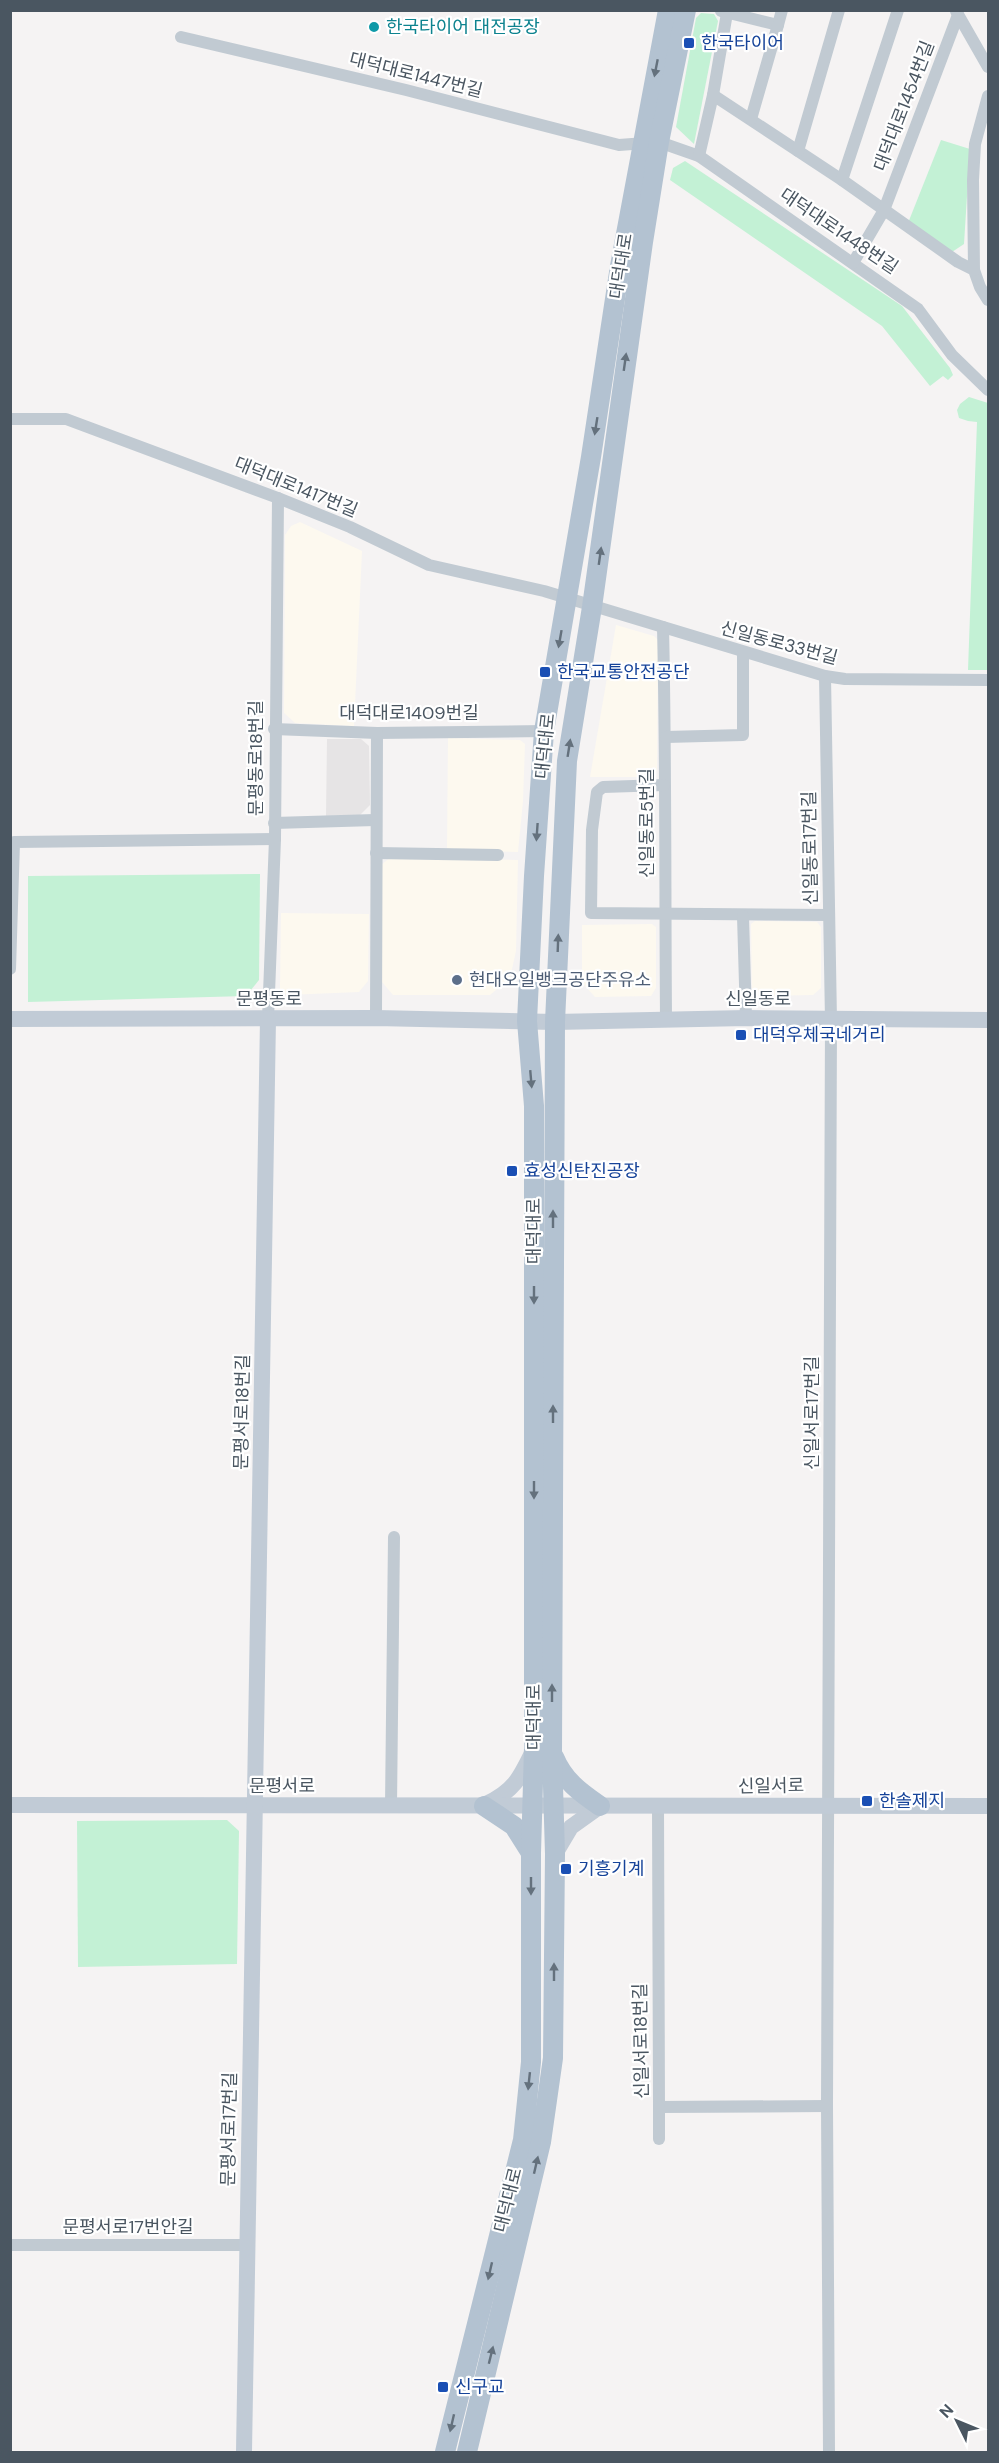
<svg xmlns="http://www.w3.org/2000/svg" width="999" height="2463" font-family="'DM Sans','Noto Sans KR',sans-serif">
  <style>
    .commercial { fill: #fdf9ef }
    .education { fill: #e6e4e5 }
    .green { fill: #c3f1d5 }
    .lines { fill: none; stroke-linecap: round; stroke-linejoin: round }
    .street { stroke: #c1cad2; stroke-width: 12 }
    .secondary { stroke: #c1cbd6; stroke-width: 16 }
    .primary { stroke: #b3c2d1; stroke-width: 20 }
    .oneway { fill: #64717d }
    .culture-dot { fill: #0f9aa8; stroke: #fff; stroke-width: 2 }
    .transit-dot { fill: #1a4fb4; stroke: #fff; stroke-width: 2 }
    .service-dot { fill: #5c6f8a; stroke: #fff; stroke-width: 2 }
    .labels { text-anchor: middle; dominant-baseline: central; stroke-width: 4.5; stroke-linejoin: round; paint-order: stroke }
    .culture-label { font-size: 18px; fill: #0d838f; stroke: #fff; text-anchor: start }
    .transit-label { font-size: 18px; fill: #164399; stroke: #fff; text-anchor: start }
    .street-label { font-size: 18px; fill: #4a5661; stroke: #fff }
    .service-label { font-size: 18px; fill: #4e5e75; stroke: #fff; text-anchor: start }
  </style>
  <rect width="100%" height="100%" fill="#f5f3f3"/>
  <g class="commercial">
    <path d="M 300,522 L 362,551 L 354,726 L 295,723 L 284,713 L 285,535 L 291,526 Z"/>
    <path d="M 616,625 L 654,636 L 658,640 L 657,770 L 651,777 L 590,777 Z"/>
    <path d="M 448,738 L 520,740 L 525,744 L 523,801 L 518,852 L 447,850 Z"/>
    <path d="M 391,857 L 518,860 L 516,951 L 510,978 L 490,995 L 393,995 L 382,982 L 381,865 Z"/>
    <path d="M 281,913 L 369,914 L 368,981 L 359,992 L 287,995 L 280,989 Z"/>
    <path d="M 755,921 L 817,922 L 821,927 L 821,988 L 813,995 L 757,996 L 752,991 L 751,924 Z"/>
    <path d="M 652,924 L 656,927 L 656,988 L 651,996 L 595,997 L 582,983 L 582,925 Z"/>
  </g>
  <path class="education" d="M 327,739 L 361,739 L 369,746 L 370,805 L 360,815 L 326,816 Z"/>
  <g class="green">
    <path d="M 701,13 L 714,14 L 718,21 L 694,144 L 676,127 L 696,18 Z"/>
    <path d="M 941,140 L 970,149 L 964,244 L 952,252 L 908,223 Z"/>
    <path d="M 685,161 L 902,306 L 950,368 L 953,375 L 948,380 L 943,376 L 930,386 L 882,326 L 670,180 L 673,168 Z"/>
    <path d="M 969,397 L 988,403 L 988,670 L 968,670 L 977,422 L 968,421 L 959,418 L 957,410 L 960,404 Z"/>
    <path d="M 260,874 L 259,980 L 246,996 L 28,1002 L 28,876 Z"/>
    <path d="M 227,1820 L 239,1831 L 237,1964 L 78,1967 L 77,1821 Z"/>
  </g>
  <g class="lines">
    <g class="street">
      <path d="M 721,11 L 778,25 L 782,10"/>
      <path d="M 956,11 L 988,67"/>
      <path d="M 181,37 L 406,90 L 619,145 L 659,142 L 699,156 L 918,309 L 952,355 L 988,390"/>
      <path d="M 713,95 L 842,180 L 958,262 L 974,270 L 980,287 L 988,300"/>
      <path d="M 751,119 L 778,25"/>
      <path d="M 798,151 L 839,10"/>
      <path d="M 699,156 L 713,95 L 727,13"/>
      <path d="M 842,180 L 898,10"/>
      <path d="M 853,263 L 884,210 L 958,15"/>
      <path d="M 974,270 L 973,180 L 975,144 L 988,96"/>
      <path d="M 10,419 L 66,419 L 278,498 L 350,527 L 429,565 L 544,591 L 825,676 L 845,679 L 988,680"/>
      <path d="M 663,627 C 666,758 665,888 666,1019"/>
      <path d="M 825,676 L 831,1020 L 827,2106 L 829,2452"/>
      <path d="M 274,729 L 377,733 L 544,731"/>
      <path d="M 666,737 L 743,735 L 743,653"/>
      <path d="M 664,785 L 603,787 L 597,792 L 592,830 L 591,913 L 829,915"/>
      <path d="M 274,823 L 375,820"/>
      <path d="M 376,853 L 498,855"/>
      <path d="M 743,916 L 746,1018"/>
      <path d="M 10,969 L 14,842 L 275,839"/>
      <path d="M 376,1018 L 377,733"/>
      <path d="M 268,1019 L 275,839 L 278,498"/>
      <path d="M 391,1806 L 394,1537"/>
      <path d="M 658,1807 L 659,2107 L 827,2106"/>
      <path d="M 659,2139 L 659,2107"/>
      <path d="M 10,2245 L 246,2245"/>
    </g>
    <g class="secondary">
      <path d="M 10,1019 L 376,1018 L 555,1022 L 746,1018 L 988,1020"/>
      <path d="M 486,1804 C 514,1791 520,1778 533,1751"/>
      <path d="M 10,1805 L 988,1806"/>
      <path d="M 555,1854 L 571,1827 L 599,1807"/>
      <path d="M 244,2452 L 268,1019"/>
    </g>
    <g class="primary">
      <path d="M 554,1757 C 564,1781 580,1792 600,1806"/>
      <path d="M 484,1806 L 514,1826 L 531,1853"/>
      <path d="M 445,2452 L 523,2140 L 531,2062 L 531,1853 L 534,1748 L 534,1106 L 527,1021 L 534,876 L 544,731 L 591,457 L 620,266 L 668,10"/>
      <path d="M 467,2452 L 541,2142 L 553,2058 L 555,1854 L 552,1752 L 555,1022 L 567,761 L 592,607 L 643,242 L 659,142 L 686,10"/>
    </g>
  </g>
  <defs><path id="oneway-solid" d="M-6-.8H1V-3.2L6.5 0L1 3.2V.8H-6Z" transform="scale(1.5)"/></defs>
  <g class="oneway">
    <use href="#oneway-solid" transform="translate(656 68) rotate(101)"/>
    <use href="#oneway-solid" transform="translate(625 362) rotate(-82)"/>
    <use href="#oneway-solid" transform="translate(596 426) rotate(99)"/>
    <use href="#oneway-solid" transform="translate(600 556) rotate(-82)"/>
    <use href="#oneway-solid" transform="translate(560 639) rotate(100)"/>
    <use href="#oneway-solid" transform="translate(569 748) rotate(-81)"/>
    <use href="#oneway-solid" transform="translate(537 832) rotate(94)"/>
    <use href="#oneway-solid" transform="translate(558 943) rotate(-88)"/>
    <use href="#oneway-solid" transform="translate(531 1079) rotate(85)"/>
    <use href="#oneway-solid" transform="translate(553 1219) rotate(-90)"/>
    <use href="#oneway-solid" transform="translate(534 1295) rotate(90)"/>
    <use href="#oneway-solid" transform="translate(553 1414) rotate(-90)"/>
    <use href="#oneway-solid" transform="translate(534 1490) rotate(90)"/>
    <use href="#oneway-solid" transform="translate(552 1693) rotate(-90)"/>
    <use href="#oneway-solid" transform="translate(531 1886) rotate(90)"/>
    <use href="#oneway-solid" transform="translate(554 1972) rotate(-90)"/>
    <use href="#oneway-solid" transform="translate(529 2081) rotate(96)"/>
    <use href="#oneway-solid" transform="translate(536 2165) rotate(-77)"/>
    <use href="#oneway-solid" transform="translate(490 2271) rotate(103)"/>
    <use href="#oneway-solid" transform="translate(491 2355) rotate(-76)"/>
    <use href="#oneway-solid" transform="translate(452 2423) rotate(103)"/>
  </g>
  <circle class="culture-dot" cx="374" cy="27" r="6"/>
  <g class="transit-dot">
    <rect x="683" y="37" width="12" height="12" rx="3"/>
    <rect x="539" y="666" width="12" height="12" rx="3"/>
    <rect x="735" y="1029" width="12" height="12" rx="3"/>
    <rect x="506" y="1165" width="12" height="12" rx="3"/>
    <rect x="861" y="1795" width="12" height="12" rx="3"/>
    <rect x="560" y="1863" width="12" height="12" rx="3"/>
    <rect x="437" y="2381" width="12" height="12" rx="3"/>
  </g>
  <circle class="service-dot" cx="457" cy="980" r="6"/>
  <g class="labels">
    <g class="culture-label">
      <text x="386" y="27">한국타이어 대전공장</text>
    </g>
    <g class="transit-label">
      <text x="701" y="43">한국타이어</text>
      <text x="557" y="672">한국교통안전공단</text>
      <text x="753" y="1035">대덕우체국네거리</text>
      <text x="524" y="1171">효성신탄진공장</text>
      <text x="879" y="1801">한솔제지</text>
      <text x="578" y="1869">기흥기계</text>
      <text x="455" y="2387">신구교</text>
    </g>
    <g class="street-label">
      <text transform="translate(416 75) rotate(14)">대덕대로1447번길</text>
      <text transform="translate(904 106) rotate(-69)">대덕대로1454번길</text>
      <text transform="translate(839 231) rotate(34)">대덕대로1448번길</text>
      <text transform="translate(621 266) rotate(-81)">대덕대로</text>
      <text transform="translate(296 487) rotate(22)">대덕대로1417번길</text>
      <text transform="translate(779 643) rotate(15)">신일동로33번길</text>
      <text x="409" y="713">대덕대로1409번길</text>
      <text transform="translate(545 746) rotate(-84)">대덕대로</text>
      <text transform="translate(256 758) rotate(-90)">문평동로18번길</text>
      <text transform="translate(647 823) rotate(-90)">신일동로5번길</text>
      <text transform="translate(810 848) rotate(-91)">신일동로17번길</text>
      <text x="269" y="999">문평동로</text>
      <text x="758" y="999">신일동로</text>
      <text transform="translate(534 1231) rotate(-90)">대덕대로</text>
      <text transform="translate(242 1412) rotate(-89)">문평서로18번길</text>
      <text transform="translate(812 1413) rotate(-90)">신일서로17번길</text>
      <text transform="translate(534 1717) rotate(-90)">대덕대로</text>
      <text x="282" y="1786">문평서로</text>
      <text transform="translate(771 1786) rotate(-1)">신일서로</text>
      <text transform="translate(641 2041) rotate(-91)">신일서로18번길</text>
      <text transform="translate(229 2129) rotate(-89)">문평서로17번길</text>
      <text transform="translate(508 2200) rotate(-76)">대덕대로</text>
      <text x="128" y="2227">문평서로17번안길</text>
    </g>
    <g class="service-label">
      <text x="469" y="980">현대오일뱅크공단주유소</text>
    </g>
  </g>
  <rect width="999" height="2463" fill="none" stroke="#4a5661" stroke-width="24"/>
  <g transform="translate(957 2421) rotate(313)" stroke="#ffffff" stroke-width="4.5" paint-order="stroke">
  <path d="M0-4.5L10 22L0 15L-10 22Z" fill="#4a5661"/>
  <text y="-9" font-size="16" font-weight="bold" text-anchor="middle" fill="#4a5661">N</text>
  </g>
</svg>
